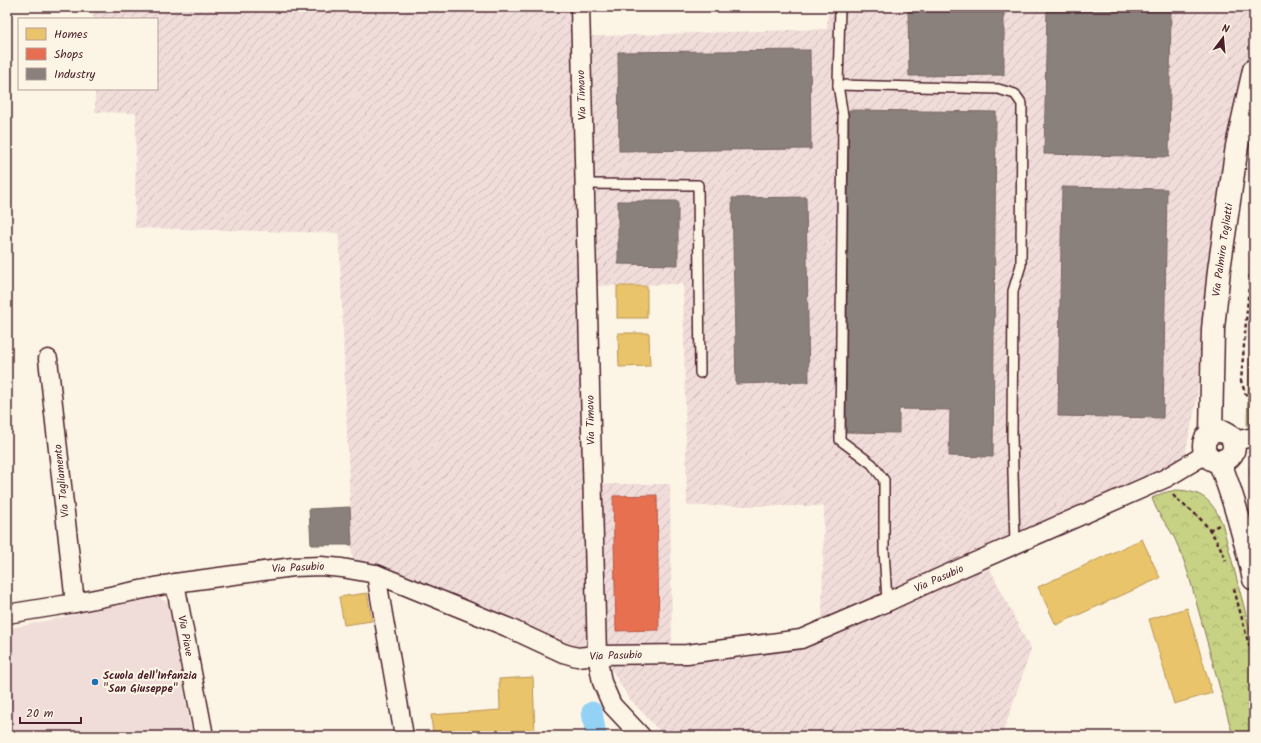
<svg xmlns="http://www.w3.org/2000/svg" width="1261" height="743" font-family="Kalam,sans-serif">
  <style>
    .built { fill: #f0dcd9 }
    .industrial { fill: url(#industrial-furrows); fill-rule: evenodd }
    .park { fill: url(#park-crowns); stroke: #887858 }
    .homes { fill: #e9c46a; stroke: #b99257 }
    .shops { fill: #e76f51; stroke: #b85746 }
    .industry { fill: #8a817c; stroke: #776464 }
    .lines { fill: none; stroke-linecap: round; stroke-linejoin: round }
    .canal { stroke: #94d2f5; stroke-width: 21 }
    .lane-casing { stroke: #4a1f2b; stroke-width: 12 }
    .street-casing { stroke: #4a1f2b; stroke-width: 21 }
    .secondary-casing { stroke: #4a1f2b; stroke-width: 25 }
    .path { stroke: #4a1f2b; stroke-width: 2.5; stroke-dasharray: 4 3; stroke-linecap: butt }
    .lane { stroke: #fcf5e5; stroke-width: 9 }
    .street { stroke: #fcf5e5; stroke-width: 18 }
    .secondary { stroke: #fcf5e5; stroke-width: 22 }
    .poi-dot { fill: #1f6fb2; stroke: #fcf5e5; stroke-width: 1.5 }
    .labels { text-anchor: middle; dominant-baseline: central; stroke-width: 4; stroke-linejoin: round; paint-order: stroke }
    .street-label { font-size: 11px; fill: #4a1f2b; stroke: #fcf5e5 }
    .poi-label { font-size: 11px; font-weight: bold; fill: #4a1f2b; stroke: #fcf5e5; text-anchor: start }
  </style>
  <defs>
    <pattern id="industrial-furrows" width="10" height="10" patternUnits="userSpaceOnUse"><rect width="10" height="10" fill="#f0dcd9"/><path d="M-1 1l2-2M0 10L10 0M9 11l2-2" fill="none" stroke="#cfbcba"/></pattern>
    <pattern id="park-crowns" width="20" height="18" patternUnits="userSpaceOnUse"><rect width="20" height="18" fill="#c7d285"/><path d="M2 6a3 3 0 1 1 6 0M12 15a3 3 0 1 1 6 0" fill="none" stroke="#acb473"/></pattern>
  </defs>
  <rect width="100%" height="100%" fill="#fcf5e5"/>
  <filter id="ink" filterUnits="userSpaceOnUse"><feTurbulence type="fractalNoise" baseFrequency=".025" numOctaves="2"/><feDisplacementMap in="SourceGraphic" scale="8" xChannelSelector="R" yChannelSelector="G"/><feConvolveMatrix kernelMatrix="1 2 1 2 8 2 1 2 1" color-interpolation-filters="sRGB"/></filter>
  <g filter="url(#ink)">
    <path class="built" d="M 158,597 L 168,603 L 192,736 L 7,736 L 7,629 Z"/>
    <path class="industrial" d="M 93,7 L 571,7 L 571,37 L 827,29 L 828,7 L 1254,7 L 1254,37 L 1241,88 L 1225,163 L 1209,265 L 1197,399 L 1184,460 L 980,549 L 1031,650 L 1002,736 L 664,736 L 628,697 L 609,665 L 570,666 L 502,635 L 366,580 L 352,556 L 339,233 L 135,228 L 136,113 L 95,112 L 95,89 L 157,89 L 157,19 L 93,19 ZM 683,284 L 687,506 L 824,506 L 822,622 L 799,631 L 672,648 L 670,484 L 600,484 L 594,286 Z"/>
    <g class="park">
      <path d="M 1254,292 L 1254,424 L 1247,426 L 1250,335 Z"/>
      <path d="M 1176,490 C 1202,491 1212,500 1222,523 L 1254,645 L 1254,736 L 1233,736 L 1189,576 C 1185,563 1180,550 1174,537 C 1166,522 1158,516 1152,498 L 1163,493 Z"/>
    </g>
    <g class="homes">
      <rect x="617" y="286" width="30" height="32"/>
      <path d="M 618,333 L 649,333 L 650,366 L 619,367 Z"/>
      <path d="M 1142,539 L 1160,578 L 1056,625 L 1038,587 Z"/>
      <path d="M 367,593 L 372,621 L 344,625 L 339,597 Z"/>
      <path d="M 1187,608 L 1212,693 L 1174,704 L 1149,619 Z"/>
      <path d="M 533,677 L 535,736 L 433,736 L 431,715 L 500,710 L 499,679 Z"/>
    </g>
    <path class="shops" d="M 657,495 L 659,630 L 616,631 L 613,496 Z"/>
    <g class="industry">
      <path d="M 908,7 L 1004,7 L 1004,75 L 909,76 Z"/>
      <path d="M 1047,7 L 1171,7 L 1169,157 L 1044,154 Z"/>
      <path d="M 810,50 L 811,149 L 619,151 L 618,52 Z"/>
      <path d="M 849,110 L 996,112 L 993,457 L 949,456 L 950,410 L 899,409 L 899,433 L 846,432 Z"/>
      <path d="M 1062,187 L 1167,189 L 1163,418 L 1058,416 Z"/>
      <path d="M 806,197 L 809,382 L 736,384 L 732,198 Z"/>
      <path d="M 618,201 L 678,201 L 678,265 L 618,264 Z"/>
      <path d="M 350,507 L 352,545 L 311,545 L 309,509 Z"/>
    </g>
    <g class="lines">
      <path class="canal" d="M 592,712 L 596,736"/>
      <defs>
        <g id="lane">
          <path d="M 840,7 L 838,85 L 843,116 L 840,440 L 872,464 L 884,480 L 884,549 L 887,602"/>
          <path d="M 838,85 L 998,89 L 1015,94 L 1022,104 L 1021,265 L 1013,291 L 1012,436 L 1015,545"/>
          <path d="M 585,184 L 698,185 L 700,373"/>
        </g>
        <g id="street">
          <path d="M 580,7 L 597,655 L 602,682 L 612,705 L 641,736"/>
          <path d="M 48,359 L 75,603"/>
          <path d="M 1233,441 L 1254,437"/>
          <path d="M 376,574 L 404,736"/>
          <path d="M 175,583 L 204,736"/>
          <path d="M 7,614 L 75,603 L 175,583 L 293,567 L 321,566 L 342,568 L 376,574 L 507,627 L 563,653 L 577,657 L 597,655 L 687,654 L 801,639 L 887,602 L 941,577 L 1166,478 L 1206,454"/>
        </g>
        <g id="secondary">
          <circle cx="1219" cy="446" r="15"/>
          <path d="M 1211,433 L 1213,329 L 1219,270 L 1237,146 L 1254,70"/>
          <path d="M 1219,461 C 1235,500 1245,539 1254,579"/>
        </g>
      </defs>
      <use href="#lane" class="lane-casing"/>
      <use href="#street" class="street-casing"/>
      <use href="#secondary" class="secondary-casing"/>
      <g class="path">
        <path d="M 1254,247 L 1250,274 L 1241,381 L 1247,398 L 1254,403"/>
        <path d="M 1251,483 L 1250,469 L 1254,460"/>
        <path d="M 1173,495 C 1179,502 1187,507 1195,514 C 1209,526 1220,544 1226,561"/>
        <path d="M 1209,530 L 1219,525"/>
        <path d="M 1234,589 L 1254,664"/>
      </g>
      <use href="#lane" class="lane"/>
      <use href="#street" class="street"/>
      <use href="#secondary" class="secondary"/>
    </g>
  </g>
  <circle class="poi-dot" cx="95" cy="682" r="4"/>
  <g class="labels">
    <g class="street-label">
      <text transform="translate(582 95) rotate(-92)">Via Timavo</text>
      <text transform="translate(1223 250) rotate(-82)">Via Palmiro Togliatti</text>
      <text transform="translate(591 420) rotate(-91)">Via Timavo</text>
      <text transform="translate(62 481) rotate(-96)">Via Tagliamento</text>
      <text transform="translate(298 568) rotate(-3)">Via Pasubio</text>
      <text transform="translate(939 579) rotate(-24)">Via Pasubio</text>
      <text transform="translate(185 636) rotate(79)">Via Piave</text>
      <text transform="translate(616 656) rotate(-2)">Via Pasubio</text>
    </g>
    <g class="poi-label">
      <text x="103" y="676">Scuola dell'Infanzia<tspan x="103" dy="13">"San Giuseppe"</tspan></text>
    </g>
  </g>
  <rect width="1261" height="743" fill="none" stroke="#fcf5e5" stroke-width="24"/>
  <rect x="12" y="12" width="1237" height="719" fill="none" stroke="#4a1f2b" stroke-width="1.5" filter="url(#ink)"/>
  <rect x="18" y="18" width="140" height="72" fill="#fcf5e5" stroke="#b59f9b"/>
  <rect x="26" y="28" width="20" height="12" fill="#e9c46a" stroke="#b59f9b"/>
  <text x="54" y="38" font-size="12" fill="#4a1f2b">Homes</text>
  <rect x="26" y="48" width="20" height="12" fill="#e76f51" stroke="#b59f9b"/>
  <text x="54" y="58" font-size="12" fill="#4a1f2b">Shops</text>
  <rect x="26" y="68" width="20" height="12" fill="#8a817c" stroke="#b59f9b"/>
  <text x="54" y="78" font-size="12" fill="#4a1f2b">Industry</text>
  <g transform="translate(1223 38) rotate(16)" stroke="#fcf5e5" stroke-width="3" paint-order="stroke">
  <path d="M0-3L7 15L0 10L-7 15Z" fill="#4a1f2b"/>
  <text y="-6" font-size="11" font-weight="bold" text-anchor="middle" fill="#4a1f2b">N</text>
  </g>
  <path d="M20 717v6h61v-6" fill="none" stroke="#4a1f2b" stroke-width="2"/>
  <text x="26" y="717" font-size="12" fill="#4a1f2b" stroke="#fcf5e5" stroke-width="3" paint-order="stroke">20 m</text>
</svg>
